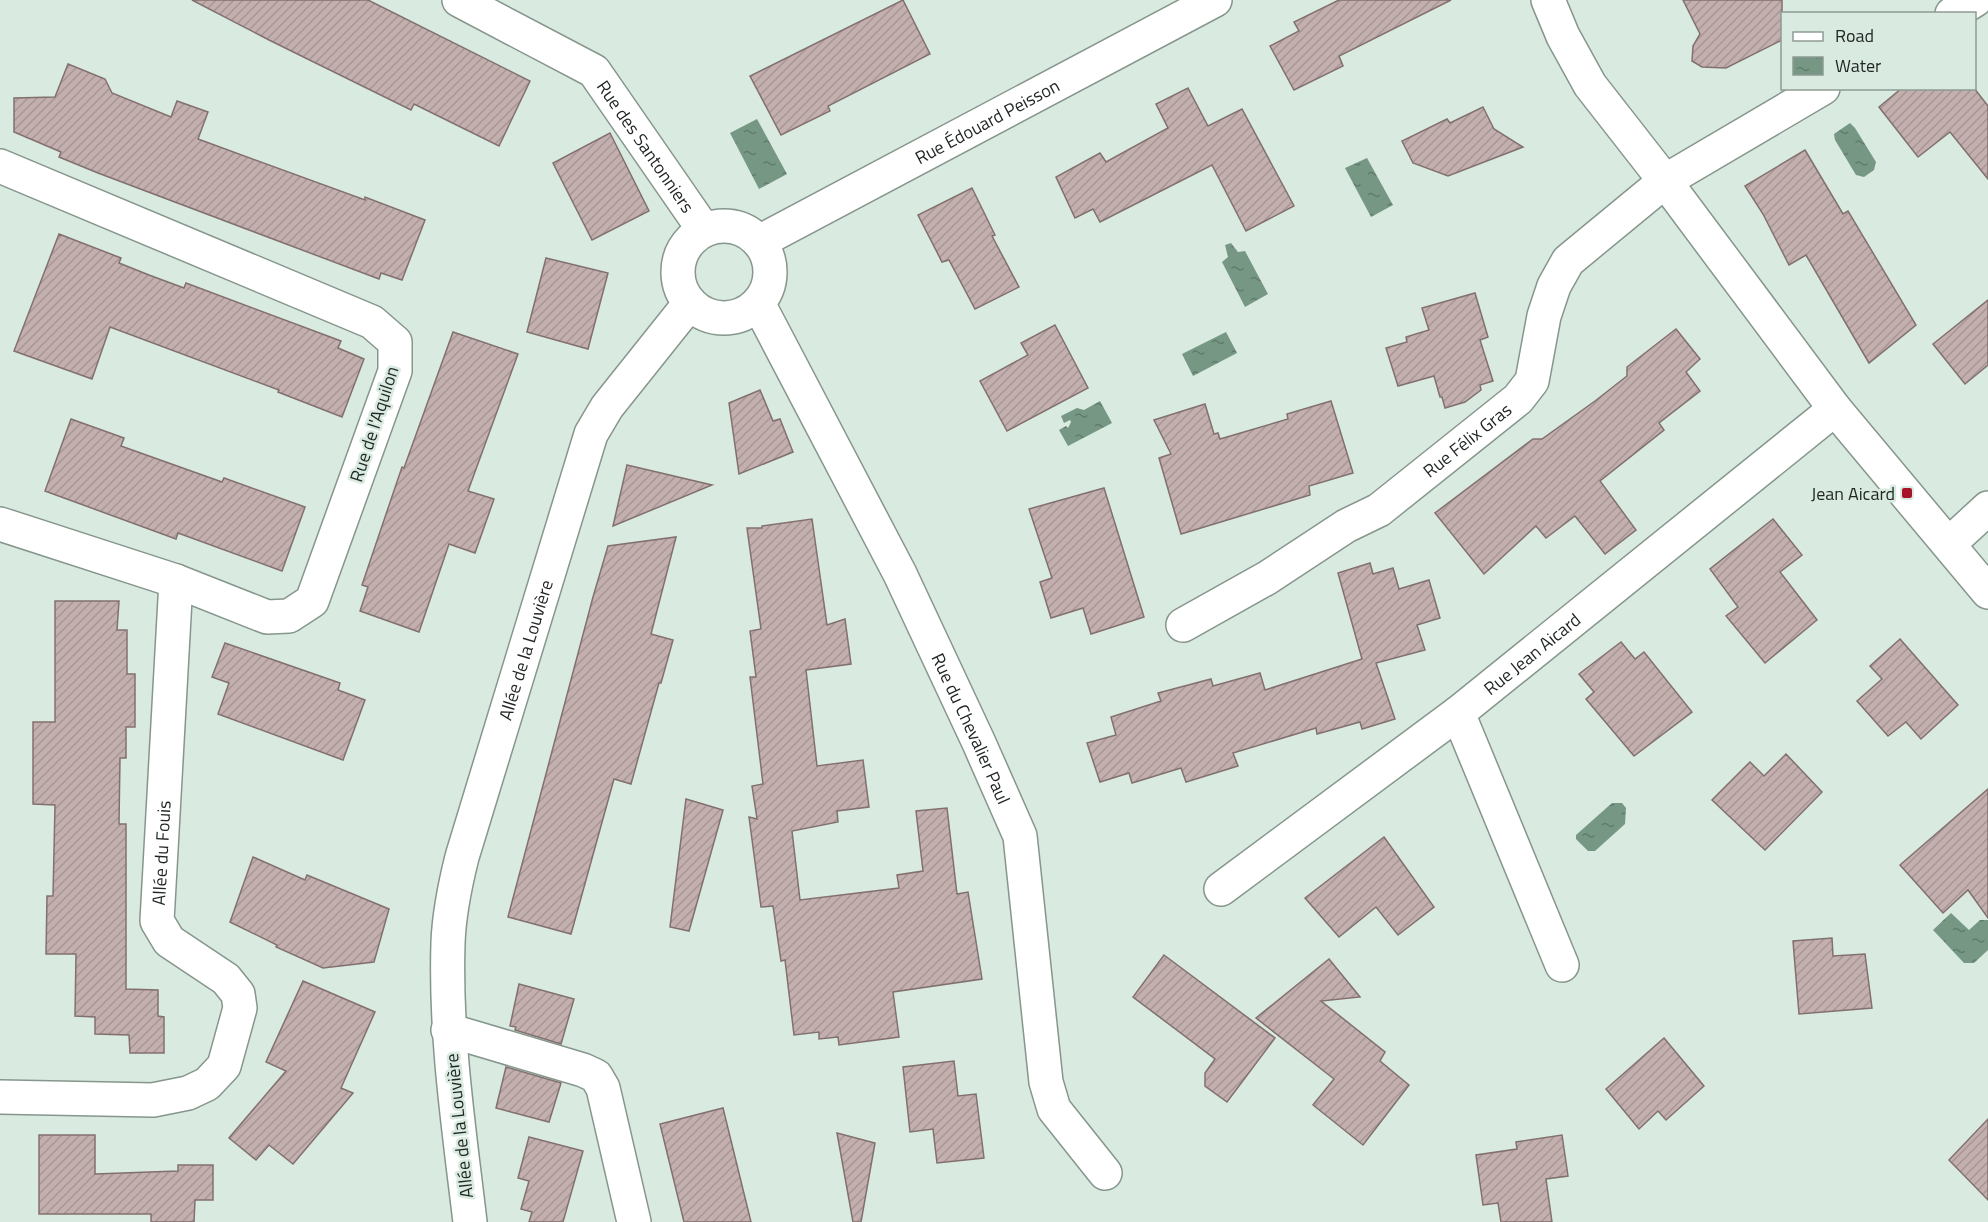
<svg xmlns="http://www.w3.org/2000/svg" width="1988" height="1222" font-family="'Titillium Web',sans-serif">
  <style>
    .water { fill: url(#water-ripples) }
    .building { fill: url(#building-hatch); stroke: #82706f; stroke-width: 1.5 }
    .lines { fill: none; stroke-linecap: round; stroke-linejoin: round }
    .minor-casing { stroke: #86968c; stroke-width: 36 }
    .minor { stroke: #fff; stroke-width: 33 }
    .poi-dot { fill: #a9132a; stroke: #d9eae0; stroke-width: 2 }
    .labels { text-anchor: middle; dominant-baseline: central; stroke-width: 5; stroke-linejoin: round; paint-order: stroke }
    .street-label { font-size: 18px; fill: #1f2522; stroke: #d9eae0 }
    .poi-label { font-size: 18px; fill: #1f2522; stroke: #d9eae0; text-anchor: end }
  </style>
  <defs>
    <pattern id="water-ripples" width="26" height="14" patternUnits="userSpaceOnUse" patternTransform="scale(1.5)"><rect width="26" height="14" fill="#769784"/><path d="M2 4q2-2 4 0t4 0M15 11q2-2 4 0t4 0" fill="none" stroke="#607b6c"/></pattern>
    <pattern id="building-hatch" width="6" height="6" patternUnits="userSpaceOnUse" patternTransform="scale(1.5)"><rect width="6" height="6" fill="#c3afae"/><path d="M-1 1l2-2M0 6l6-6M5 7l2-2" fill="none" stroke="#a79695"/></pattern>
  </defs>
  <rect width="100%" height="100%" fill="#d9eae0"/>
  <g class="water">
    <path d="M 757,119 L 787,174 L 759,189 L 730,133 Z"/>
    <path d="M 1850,123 L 1855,128 L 1876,162 L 1874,170 L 1864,177 L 1856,175 L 1835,140 L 1834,134 Z"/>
    <path d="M 1367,158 L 1393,205 L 1371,217 L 1345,168 Z"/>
    <path d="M 1231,243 L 1238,252 L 1245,251 L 1268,294 L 1245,307 L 1222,262 L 1228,257 L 1225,245 Z"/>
    <path d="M 1226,332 L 1237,353 L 1193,376 L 1182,354 Z"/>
    <path d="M 1100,401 L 1112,423 L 1068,446 L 1059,430 L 1066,426 L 1068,428 L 1071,422 L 1070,420 L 1064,423 L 1061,416 L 1077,408 L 1084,410 Z"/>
    <path d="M 1612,803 L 1622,803 L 1626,808 L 1625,824 L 1595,851 L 1588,851 L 1576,839 L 1576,835 Z"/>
    <path d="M 1951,913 L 1969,930 L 1980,920 L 1988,920 L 1988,950 L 1974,963 L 1964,963 L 1933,930 Z"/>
  </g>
  <g class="building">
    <path d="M 192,0 L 368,0 L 530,81 L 499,146 L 414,104 L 411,110 L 269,40 Z"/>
    <path d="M 903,0 L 930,54 L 828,106 L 830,111 L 781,135 L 750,76 Z"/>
    <path d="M 1339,0 L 1451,0 L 1339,56 L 1343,66 L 1294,90 L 1270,46 L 1299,31 L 1294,22 Z"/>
    <path d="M 1683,0 L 1782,0 L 1782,40 L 1726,68 L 1702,67 L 1692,61 L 1693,46 L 1700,34 Z"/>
    <path d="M 68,64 L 105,79 L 112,93 L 171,117 L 177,101 L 208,112 L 198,139 L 365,200 L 365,197 L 425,220 L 402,280 L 381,273 L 379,279 L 98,173 L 59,157 L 61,152 L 14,132 L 14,98 L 55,97 Z"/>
    <path d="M 1188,88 L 1208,126 L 1242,109 L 1294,206 L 1246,231 L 1212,165 L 1100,222 L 1093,209 L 1075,218 L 1056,177 L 1100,153 L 1106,162 L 1168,128 L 1156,104 Z"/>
    <path d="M 1902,88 L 1974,88 L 1988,106 L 1988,179 L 1950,132 L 1918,157 L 1879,107 Z"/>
    <path d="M 1483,107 L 1494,129 L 1523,147 L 1448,176 L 1413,163 L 1402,141 L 1447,119 L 1450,123 Z"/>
    <path d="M 610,133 L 649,211 L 592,240 L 553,163 Z"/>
    <path d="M 1805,150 L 1843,214 L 1848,211 L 1916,325 L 1869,363 L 1806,255 L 1789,265 L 1763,214 L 1745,186 Z"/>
    <path d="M 972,188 L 995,235 L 992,236 L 1019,287 L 975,309 L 949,260 L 942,262 L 918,215 Z"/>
    <path d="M 59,234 L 121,258 L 119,263 L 149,275 L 184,288 L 186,283 L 341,341 L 338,348 L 364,359 L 342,417 L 278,392 L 279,390 L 110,327 L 92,379 L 14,351 Z"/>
    <path d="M 546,258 L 608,273 L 588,349 L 527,332 Z"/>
    <path d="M 1475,293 L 1488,337 L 1480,340 L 1493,381 L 1480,385 L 1481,390 L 1465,402 L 1445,408 L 1442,397 L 1440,397 L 1434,376 L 1398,386 L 1386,348 L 1407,342 L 1406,337 L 1429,330 L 1422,308 Z"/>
    <path d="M 1988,300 L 1988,365 L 1965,384 L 1933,344 Z"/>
    <path d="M 1055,325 L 1088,388 L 1007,431 L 980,381 L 1028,355 L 1021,343 Z"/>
    <path d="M 1676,329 L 1700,359 L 1686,372 L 1700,391 L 1659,423 L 1664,430 L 1600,481 L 1636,530 L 1605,554 L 1575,516 L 1546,538 L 1536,526 L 1484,574 L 1435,513 L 1533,439 L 1542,439 L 1595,401 L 1627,376 L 1627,367 Z"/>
    <path d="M 453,332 L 518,354 L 468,491 L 494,499 L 475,553 L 449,544 L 419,632 L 360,611 L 368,587 L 362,585 L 402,467 L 404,468 Z"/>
    <path d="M 760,390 L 773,421 L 780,419 L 793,452 L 739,474 L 729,403 Z"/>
    <path d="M 1331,401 L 1353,473 L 1309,486 L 1310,495 L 1181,534 L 1159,458 L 1171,454 L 1154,420 L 1205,404 L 1214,434 L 1218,433 L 1220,439 L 1288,419 L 1287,414 Z"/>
    <path d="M 71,419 L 124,438 L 121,446 L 222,482 L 224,478 L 305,507 L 282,571 L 178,533 L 176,539 L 45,491 Z"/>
    <path d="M 627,465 L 712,485 L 613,526 Z"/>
    <path d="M 1104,488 L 1144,617 L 1091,634 L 1083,608 L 1051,618 L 1040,582 L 1052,578 L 1029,509 Z"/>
    <path d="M 812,519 L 827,625 L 845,619 L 851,664 L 806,670 L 817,766 L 863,760 L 869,807 L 837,811 L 838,822 L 792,831 L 800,900 L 899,888 L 897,875 L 923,871 L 916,811 L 947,808 L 957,894 L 968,892 L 982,979 L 893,992 L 899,1037 L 839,1045 L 838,1037 L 819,1039 L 819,1032 L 794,1035 L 785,960 L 781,961 L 773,906 L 761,907 L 749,817 L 757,819 L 752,786 L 763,784 L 750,677 L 756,677 L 750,631 L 761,629 L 747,528 L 762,528 L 762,526 Z"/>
    <path d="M 1773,519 L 1802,555 L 1780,572 L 1817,620 L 1765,663 L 1726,616 L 1738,607 L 1710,569 Z"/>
    <path d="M 676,537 L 651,634 L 673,640 L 661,683 L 659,683 L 631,784 L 614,779 L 571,934 L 508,917 L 593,597 L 608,546 Z"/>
    <path d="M 1370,563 L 1373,574 L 1393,568 L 1399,589 L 1429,580 L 1440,618 L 1417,625 L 1425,650 L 1376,663 L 1395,719 L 1362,729 L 1360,722 L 1317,734 L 1316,728 L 1233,753 L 1238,766 L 1186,782 L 1181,768 L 1132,783 L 1129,773 L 1100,782 L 1087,743 L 1116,735 L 1111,717 L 1161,701 L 1158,693 L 1211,679 L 1213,686 L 1260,673 L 1265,690 L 1362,659 L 1338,573 Z"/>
    <path d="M 55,601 L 119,601 L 117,630 L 127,630 L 127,674 L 135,674 L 135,727 L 126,727 L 126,758 L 120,758 L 119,824 L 126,824 L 126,989 L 158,990 L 158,1016 L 164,1017 L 164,1053 L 130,1053 L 129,1035 L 95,1034 L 95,1017 L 75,1016 L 76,954 L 46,954 L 47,896 L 53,896 L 55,805 L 33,804 L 33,722 L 55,722 Z"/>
    <path d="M 1900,639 L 1958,705 L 1921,739 L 1906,722 L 1888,736 L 1857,701 L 1882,679 L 1870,666 Z"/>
    <path d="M 1621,642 L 1635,659 L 1644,652 L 1692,712 L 1634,756 L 1586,699 L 1594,692 L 1579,674 Z"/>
    <path d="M 225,643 L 340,683 L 338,690 L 365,700 L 343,760 L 218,714 L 229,683 L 212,677 Z"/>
    <path d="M 1786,754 L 1822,792 L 1765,850 L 1712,800 L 1750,762 L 1764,776 Z"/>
    <path d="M 1988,789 L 1988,918 L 1968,890 L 1943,913 L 1900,865 Z"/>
    <path d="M 686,799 L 723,810 L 689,931 L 670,927 Z"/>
    <path d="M 1384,837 L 1434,907 L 1398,935 L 1376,907 L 1339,937 L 1305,898 Z"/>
    <path d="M 253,857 L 305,880 L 307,875 L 389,909 L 374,962 L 323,968 L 276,947 L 277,945 L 230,922 Z"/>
    <path d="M 1832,938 L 1833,956 L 1865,954 L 1872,1008 L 1799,1014 L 1793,941 Z"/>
    <path d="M 1164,955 L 1275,1038 L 1227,1102 L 1205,1086 L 1205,1073 L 1215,1059 L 1133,997 Z"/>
    <path d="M 1329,959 L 1360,997 L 1321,1001 L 1385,1052 L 1380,1061 L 1409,1085 L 1363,1145 L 1313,1105 L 1334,1079 L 1256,1018 Z"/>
    <path d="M 303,981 L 375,1012 L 341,1088 L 353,1093 L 293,1164 L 269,1145 L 256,1160 L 229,1138 L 286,1071 L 266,1062 Z"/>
    <path d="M 519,984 L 574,999 L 561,1044 L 515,1030 L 516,1027 L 510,1026 Z"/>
    <path d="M 1664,1038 L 1704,1086 L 1666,1120 L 1658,1111 L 1639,1129 L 1606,1089 Z"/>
    <path d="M 954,1061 L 958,1096 L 976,1094 L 984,1158 L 937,1163 L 933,1129 L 910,1132 L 903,1067 Z"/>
    <path d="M 506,1067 L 561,1083 L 549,1122 L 496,1108 Z"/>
    <path d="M 723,1108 L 751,1222 L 684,1222 L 660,1124 Z"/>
    <path d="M 1988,1119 L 1988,1200 L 1949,1160 Z"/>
    <path d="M 837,1133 L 875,1143 L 861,1222 L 853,1222 Z"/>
    <path d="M 39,1135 L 95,1135 L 95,1174 L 178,1171 L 178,1165 L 213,1165 L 213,1200 L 195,1200 L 194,1222 L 151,1222 L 151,1214 L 39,1214 Z"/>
    <path d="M 1562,1135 L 1568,1176 L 1546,1179 L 1552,1222 L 1501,1222 L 1498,1203 L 1483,1205 L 1476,1155 L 1517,1149 L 1516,1142 Z"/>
    <path d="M 529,1137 L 583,1151 L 563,1222 L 529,1222 L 532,1212 L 521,1209 L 529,1181 L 518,1178 Z"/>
  </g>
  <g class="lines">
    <defs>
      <g id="minor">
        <path id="s1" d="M 459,0 L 594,71 L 704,230"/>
        <path d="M 1548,0 L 1563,36 L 1590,85 L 1665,181 L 1835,409 L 1988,592"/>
        <path d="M 1952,14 L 1975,0"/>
        <path d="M 0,166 L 372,322 L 395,342 L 395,371 L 312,601 L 289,616 L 267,617 L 176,581 L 0,524"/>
        <circle cx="724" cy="272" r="46"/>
        <path id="s2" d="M 759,242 L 1215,0"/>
        <path id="s3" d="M 758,303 L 900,574 L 979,743 L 1020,836 L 1046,1082 L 1054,1109 L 1105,1173"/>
        <path d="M 1949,544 L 1988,508"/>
        <path id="s4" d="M 1183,625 L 1267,578 L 1346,526 L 1379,510 L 1518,399 L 1532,381 L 1544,316 L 1554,286 L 1568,261 L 1665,181 L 1823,88"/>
        <path d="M 1458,713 L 1562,965"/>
        <path id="s5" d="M 1221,889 L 1458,713 L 1835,409"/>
        <path d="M 448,1030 L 583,1070 L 596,1076 L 603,1088 L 634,1222"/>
        <path id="s6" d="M 0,1097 L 153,1100 L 188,1093 L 207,1084 L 224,1066 L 240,1008 L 238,994 L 226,979 L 169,941 L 157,921 L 176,581"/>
        <path id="s7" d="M 470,1222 C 459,1129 445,1037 448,943 C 449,914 455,885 462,857 L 591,434 L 607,407 L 690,303"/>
      </g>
    </defs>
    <use href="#minor" class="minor-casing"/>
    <use href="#minor" class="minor"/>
  </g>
  <rect class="poi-dot" x="1901" y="487" width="12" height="12" rx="3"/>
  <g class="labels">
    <g class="street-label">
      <text stroke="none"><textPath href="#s2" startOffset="258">Rue Édouard Peisson</textPath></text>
      <text stroke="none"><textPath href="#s1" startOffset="244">Rue des Santonniers</textPath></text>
      <text transform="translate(374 424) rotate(-72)">Rue de l'Aquilon</text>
      <text stroke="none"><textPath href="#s4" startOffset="340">Rue Félix Gras</textPath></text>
      <text stroke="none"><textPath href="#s7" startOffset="584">Allée de la Louvière</textPath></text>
      <text stroke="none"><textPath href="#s5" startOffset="390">Rue Jean Aicard</textPath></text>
      <text stroke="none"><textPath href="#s3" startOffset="476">Rue du Chevalier Paul</textPath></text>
      <text stroke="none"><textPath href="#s6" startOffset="488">Allée du Fouis</textPath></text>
      <text transform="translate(459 1126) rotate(-96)">Allée de la Louvière</text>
    </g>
    <g class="poi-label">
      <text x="1895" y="493">Jean Aicard</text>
    </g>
  </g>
  <rect x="1781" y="12" width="195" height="78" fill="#d9eae0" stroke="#8f9b94" stroke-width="1.5"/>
  <rect x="1793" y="32" width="30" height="9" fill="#ffffff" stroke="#8f9b94" stroke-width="1.5"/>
  <text x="1835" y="42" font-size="18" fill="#1f2522">Road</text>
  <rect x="1793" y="57" width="30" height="18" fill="url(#water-ripples)" stroke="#8f9b94" stroke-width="1.5"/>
  <text x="1835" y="72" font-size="18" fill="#1f2522">Water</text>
</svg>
